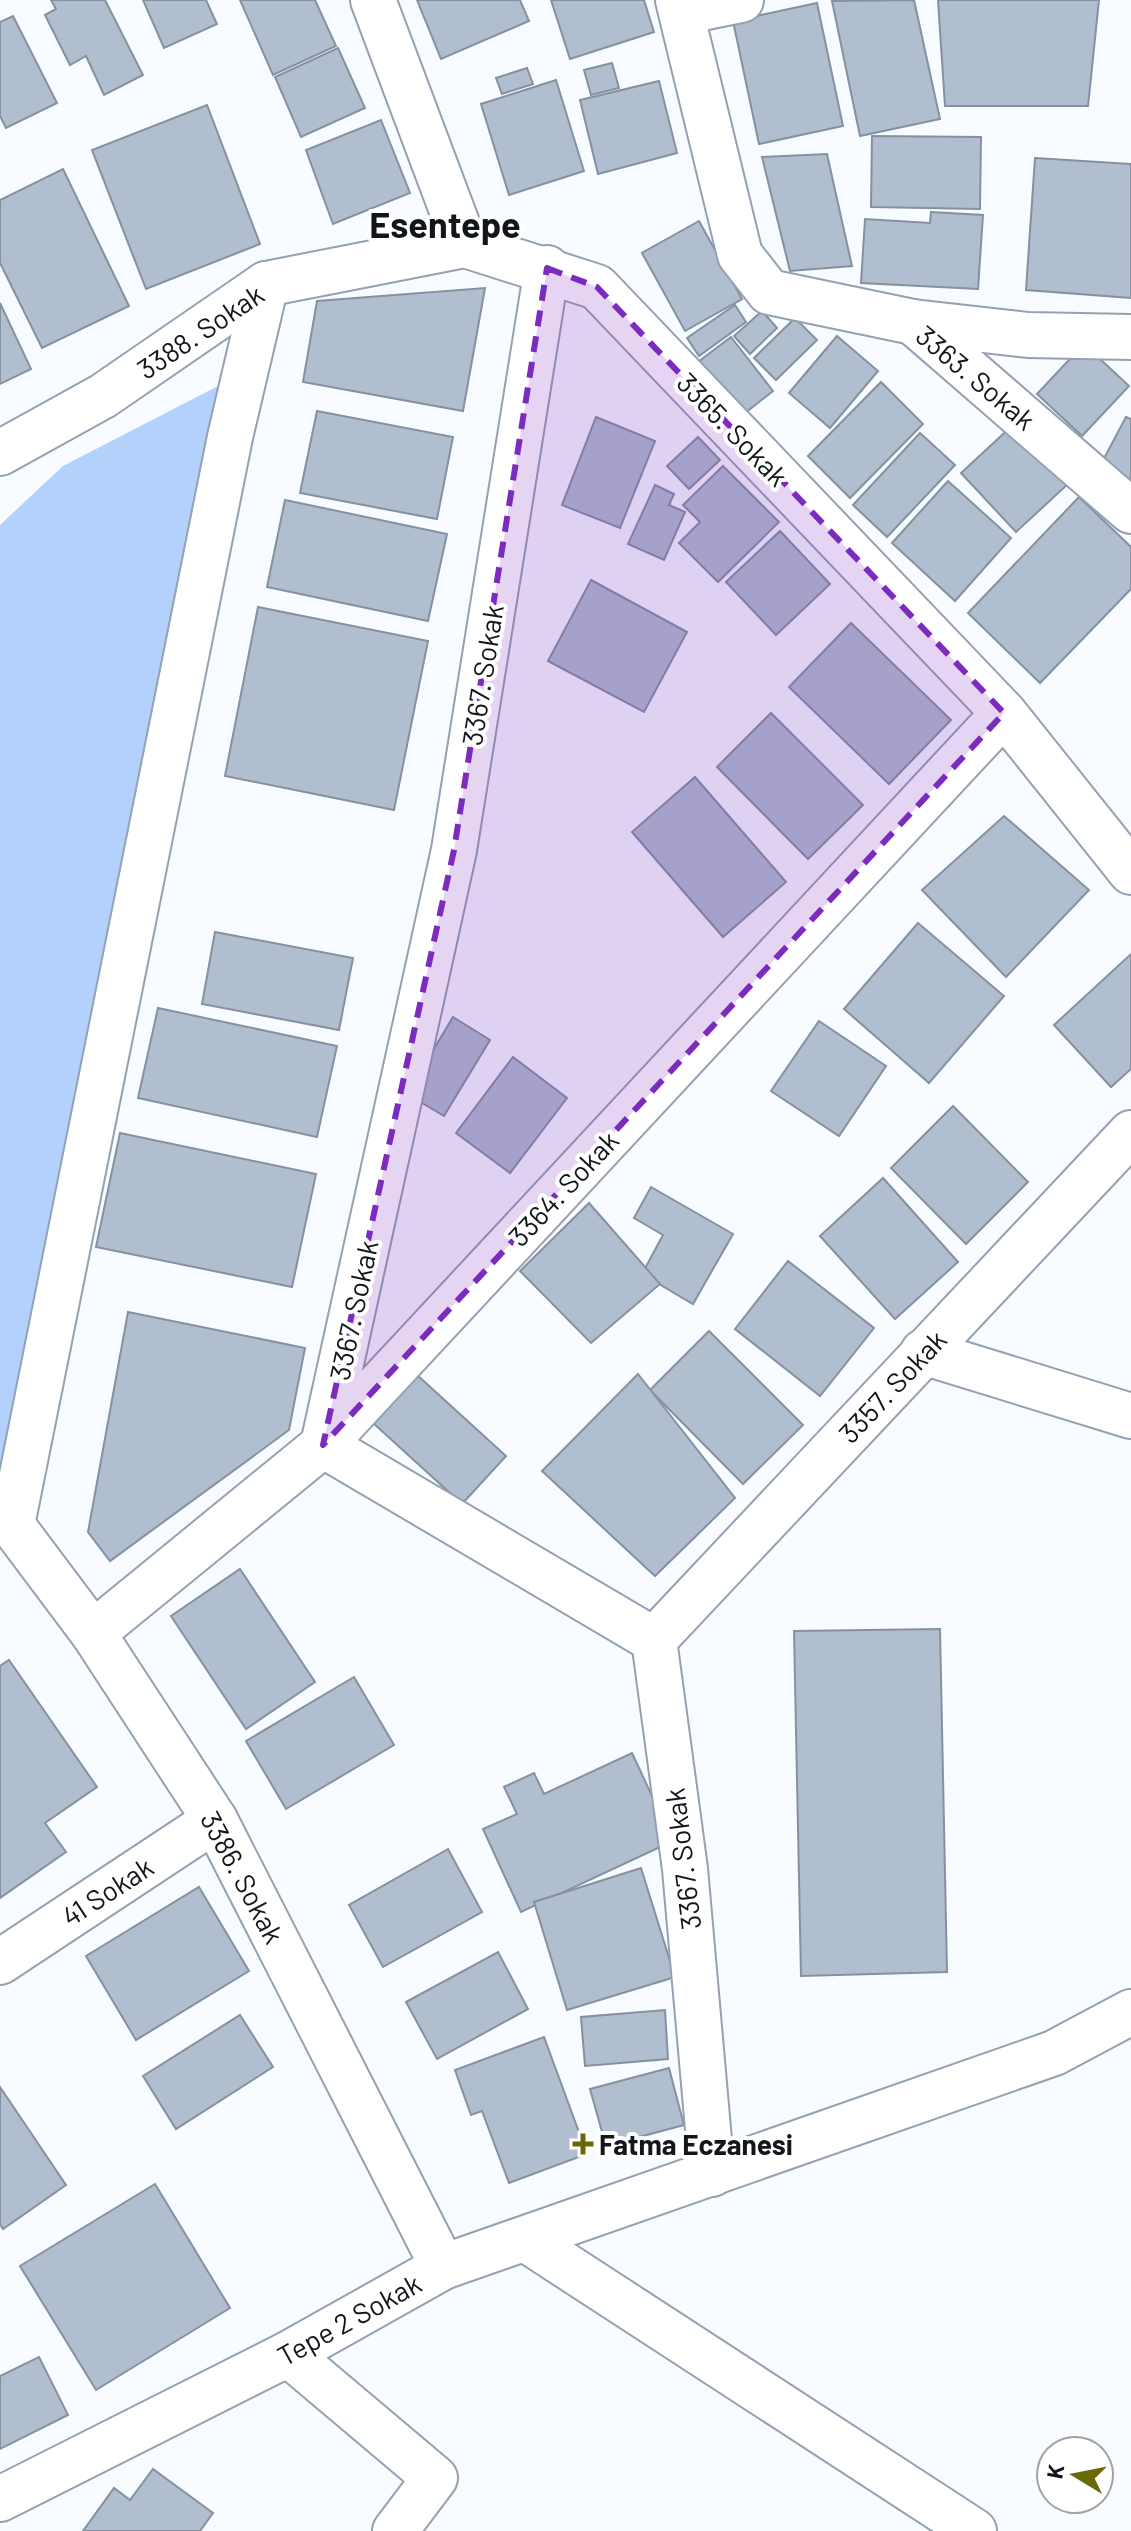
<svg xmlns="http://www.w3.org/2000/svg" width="1131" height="2531" font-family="Barlow,sans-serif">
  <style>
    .green { fill: #b2d1fb }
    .building { fill: #b1becf; stroke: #8590a1; stroke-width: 2 }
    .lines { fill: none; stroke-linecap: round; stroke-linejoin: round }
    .minor-casing { stroke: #95a1b2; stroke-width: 48 }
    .minor { stroke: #fff; stroke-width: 44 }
    .marked { fill: #7b2cbf; fill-opacity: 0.2; stroke: #7b2cbf; stroke-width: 6; stroke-dasharray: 16 10; stroke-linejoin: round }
    .poi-dot { fill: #696906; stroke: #fff; stroke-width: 3 }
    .labels { text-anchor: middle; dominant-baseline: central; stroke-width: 8; stroke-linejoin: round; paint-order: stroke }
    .street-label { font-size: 28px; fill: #12161c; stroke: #fff }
    .poi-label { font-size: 28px; font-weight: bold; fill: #12161c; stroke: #fff; text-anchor: start }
    .district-label { font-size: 36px; font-weight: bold; fill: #12161c; stroke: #fff }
  </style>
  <rect width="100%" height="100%" fill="#f8fbff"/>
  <path class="green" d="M 218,386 L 0,1480 L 0,525 L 63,466 Z"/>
  <g class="building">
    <path d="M 51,0 L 105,0 L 143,75 L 104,95 L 86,56 L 70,65 L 45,15 L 56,9 Z"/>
    <path d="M 143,0 L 206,0 L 217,24 L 164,48 Z"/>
    <path d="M 240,0 L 315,0 L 336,46 L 273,75 Z"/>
    <path d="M 417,0 L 520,0 L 529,21 L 441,59 Z"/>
    <path d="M 551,0 L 644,0 L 654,32 L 570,59 Z"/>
    <path d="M 914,0 L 940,119 L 860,136 L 832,1 Z"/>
    <path d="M 938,0 L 1099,0 L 1088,106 L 945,106 Z"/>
    <path d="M 817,3 L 843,126 L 759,144 L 733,21 Z"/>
    <path d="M 13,16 L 57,103 L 6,128 L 0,116 L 0,22 Z"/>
    <path d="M 338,48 L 365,108 L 301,137 L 275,77 Z"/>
    <path d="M 612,63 L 619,88 L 591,95 L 584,70 Z"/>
    <path d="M 527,68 L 533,84 L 502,94 L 496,78 Z"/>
    <path d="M 556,80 L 584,171 L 509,195 L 481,104 Z"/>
    <path d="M 659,81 L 677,153 L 598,174 L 580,100 Z"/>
    <path d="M 207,105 L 260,244 L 146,289 L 92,150 Z"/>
    <path d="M 381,120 L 410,193 L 333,224 L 306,150 Z"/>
    <path d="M 872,136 L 981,137 L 980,209 L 871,207 Z"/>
    <path d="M 827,154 L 852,266 L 790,271 L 762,157 Z"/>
    <path d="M 1035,158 L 1131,164 L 1131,298 L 1026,290 Z"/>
    <path d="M 63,169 L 129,306 L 42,348 L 0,263 L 0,200 Z"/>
    <path d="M 931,212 L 983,215 L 978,289 L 861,283 L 865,219 L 930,223 Z"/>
    <path d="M 699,221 L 742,299 L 685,331 L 642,253 Z"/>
    <path d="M 485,288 L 463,411 L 303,382 L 317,301 Z"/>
    <path d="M 0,303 L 31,369 L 0,384 Z"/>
    <path d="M 735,305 L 746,322 L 699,356 L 687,338 Z"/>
    <path d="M 762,311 L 777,328 L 750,354 L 734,336 Z"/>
    <path d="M 795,318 L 817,340 L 776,380 L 754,358 Z"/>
    <path d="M 837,336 L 878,371 L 830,428 L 789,393 Z"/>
    <path d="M 731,337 L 773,391 L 740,417 L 698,362 Z"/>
    <path d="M 1084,344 L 1129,386 L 1082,436 L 1037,394 Z"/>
    <path d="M 881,382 L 923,424 L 850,498 L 808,456 Z"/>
    <path d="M 317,411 L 453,437 L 437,519 L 300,493 Z"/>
    <path d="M 596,417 L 655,441 L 620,528 L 562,505 Z"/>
    <path d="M 1126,417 L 1131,419 L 1131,480 L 1101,464 Z"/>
    <path d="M 1014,424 L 1069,483 L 1016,532 L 961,473 Z"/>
    <path d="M 920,433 L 955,465 L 887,537 L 853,505 Z"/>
    <path d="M 698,437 L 720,460 L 689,489 L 667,466 Z"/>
    <path d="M 723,466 L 779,522 L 718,582 L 679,543 L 700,522 L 683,505 Z"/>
    <path d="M 948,481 L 1011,538 L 955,601 L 892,543 Z"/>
    <path d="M 655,485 L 674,494 L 669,505 L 685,512 L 664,560 L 628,544 Z"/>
    <path d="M 1079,497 L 1131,547 L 1131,589 L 1040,683 L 968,613 Z"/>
    <path d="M 285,500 L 447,534 L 428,621 L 267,587 Z"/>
    <path d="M 780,531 L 830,584 L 776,635 L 726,582 Z"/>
    <path d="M 591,580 L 687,632 L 644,712 L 548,661 Z"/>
    <path d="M 258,607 L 428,641 L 394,810 L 225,776 Z"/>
    <path d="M 851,623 L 951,720 L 889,784 L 789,687 Z"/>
    <path d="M 771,713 L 863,805 L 808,859 L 717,767 Z"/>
    <path d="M 695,777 L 786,882 L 723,937 L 632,832 Z"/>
    <path d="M 1004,816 L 1089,890 L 1006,977 L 922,890 Z"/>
    <path d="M 918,923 L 1004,996 L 929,1083 L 844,1009 Z"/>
    <path d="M 215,932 L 353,958 L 339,1030 L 202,1004 Z"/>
    <path d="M 1131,954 L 1131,1069 L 1111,1087 L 1054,1025 Z"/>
    <path d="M 158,1008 L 337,1046 L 317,1137 L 138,1098 Z"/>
    <path d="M 453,1017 L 490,1040 L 444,1116 L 407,1094 Z"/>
    <path d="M 819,1021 L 886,1066 L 839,1136 L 771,1091 Z"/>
    <path d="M 513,1057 L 567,1098 L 510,1173 L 456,1133 Z"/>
    <path d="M 953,1106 L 1028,1182 L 966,1244 L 891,1168 Z"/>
    <path d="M 120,1133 L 316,1174 L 292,1287 L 96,1247 Z"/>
    <path d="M 883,1178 L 958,1262 L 895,1319 L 820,1236 Z"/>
    <path d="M 651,1187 L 733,1234 L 693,1304 L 642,1274 L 663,1235 L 634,1218 Z"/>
    <path d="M 589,1203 L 660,1284 L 591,1343 L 520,1271 Z"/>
    <path d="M 788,1261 L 874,1328 L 820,1396 L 735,1329 Z"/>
    <path d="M 128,1312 L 305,1348 L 289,1430 L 110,1561 L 88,1532 Z"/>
    <path d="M 709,1331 L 803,1425 L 743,1484 L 650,1390 Z"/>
    <path d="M 416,1374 L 506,1456 L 462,1504 L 373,1423 Z"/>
    <path d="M 638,1374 L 735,1498 L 655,1576 L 542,1471 Z"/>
    <path d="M 240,1569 L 315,1682 L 246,1729 L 171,1616 Z"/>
    <path d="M 940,1629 L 947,1972 L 801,1976 L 794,1631 Z"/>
    <path d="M 9,1660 L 97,1787 L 45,1823 L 66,1852 L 0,1898 L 0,1666 Z"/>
    <path d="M 354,1677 L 394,1745 L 286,1809 L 246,1741 Z"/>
    <path d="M 632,1753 L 673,1841 L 521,1912 L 483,1829 L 517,1814 L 504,1787 L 534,1773 L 544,1794 Z"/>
    <path d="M 448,1849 L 482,1912 L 383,1967 L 349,1905 Z"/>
    <path d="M 641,1868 L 675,1977 L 567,2010 L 534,1902 Z"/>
    <path d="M 199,1887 L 249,1971 L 136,2040 L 86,1956 Z"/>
    <path d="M 498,1952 L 528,2009 L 437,2059 L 406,2002 Z"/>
    <path d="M 665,2010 L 668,2059 L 585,2066 L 581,2017 Z"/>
    <path d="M 240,2015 L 273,2067 L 176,2129 L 143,2076 Z"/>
    <path d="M 544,2037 L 587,2154 L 509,2183 L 482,2111 L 471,2115 L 455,2070 Z"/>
    <path d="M 669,2068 L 684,2125 L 606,2146 L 590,2089 Z"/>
    <path d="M 0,2087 L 66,2185 L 3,2229 L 0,2224 Z"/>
    <path d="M 155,2184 L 230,2308 L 96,2390 L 20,2266 Z"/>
    <path d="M 39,2357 L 68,2415 L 0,2449 L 0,2376 Z"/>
    <path d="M 153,2469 L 213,2513 L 200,2531 L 83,2531 L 114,2488 L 130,2500 Z"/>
  </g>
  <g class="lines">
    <defs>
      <g id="minor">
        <path d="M 373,0 L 465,245"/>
        <path d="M 678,0 L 740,255 L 769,292 L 913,322 L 1028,335 L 1131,337"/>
        <path d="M 682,12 L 741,0"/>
        <path d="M 547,268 L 454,850 L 323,1445 L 654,1640 L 685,1869 L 712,2174"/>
        <path d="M 913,322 L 1131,511"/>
        <path d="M 0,453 L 103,396 L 266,284 L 465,245 L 597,287 L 1004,713 L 1131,872"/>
        <path d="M 923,1352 L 1131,1416"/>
        <path d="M 0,1514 L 12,1525 L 93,1633 L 215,1820 L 443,2267"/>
        <path d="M 12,1525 L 230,437 L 266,284"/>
        <path d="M 93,1633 L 323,1445 L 1004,713"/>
        <path d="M 654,1640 L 1131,1133"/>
        <path d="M 0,1962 L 215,1820"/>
        <path d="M 525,2239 L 974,2531"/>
        <path d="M 288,2354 L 435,2478 L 395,2531"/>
        <path d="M 0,2499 L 288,2354 L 443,2267 L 1054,2053 L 1131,2012"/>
      </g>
    </defs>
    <use href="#minor" class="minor-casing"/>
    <use href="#minor" class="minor"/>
  </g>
  <path class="marked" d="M 547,268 L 597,287 L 1004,713 L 323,1445 L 454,850 Z"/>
  <path class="poi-dot" d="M579 2132h8v8h8v8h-8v8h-8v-8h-8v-8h8z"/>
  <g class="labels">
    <g class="street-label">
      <text transform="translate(200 331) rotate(-34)">3388. Sokak</text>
      <text transform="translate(976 377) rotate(40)">3363. Sokak</text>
      <text transform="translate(733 429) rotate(46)">3365. Sokak</text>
      <text transform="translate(482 675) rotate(-81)">3367. Sokak</text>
      <text transform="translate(563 1188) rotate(-47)">3364. Sokak</text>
      <text transform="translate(353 1310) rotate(-78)">3367. Sokak</text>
      <text transform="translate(892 1386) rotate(-47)">3357. Sokak</text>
      <text transform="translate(682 1859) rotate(-97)">3367. Sokak</text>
      <text transform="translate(243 1877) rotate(62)">3386. Sokak</text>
      <text transform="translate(107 1891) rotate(-33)">41 Sokak</text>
      <text transform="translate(349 2319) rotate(-29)">Tepe 2 Sokak</text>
    </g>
    <g class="poi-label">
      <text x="599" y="2144">Fatma Eczanesi</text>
    </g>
    <g class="district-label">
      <text x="445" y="223">Esentepe</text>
    </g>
  </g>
  <g transform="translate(1075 2475) rotate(280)"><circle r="38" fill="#ffffff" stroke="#a0a2a4" stroke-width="2"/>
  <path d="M0-6L14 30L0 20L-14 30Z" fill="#696906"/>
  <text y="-12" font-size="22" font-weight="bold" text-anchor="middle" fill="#12161c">K</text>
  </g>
</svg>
